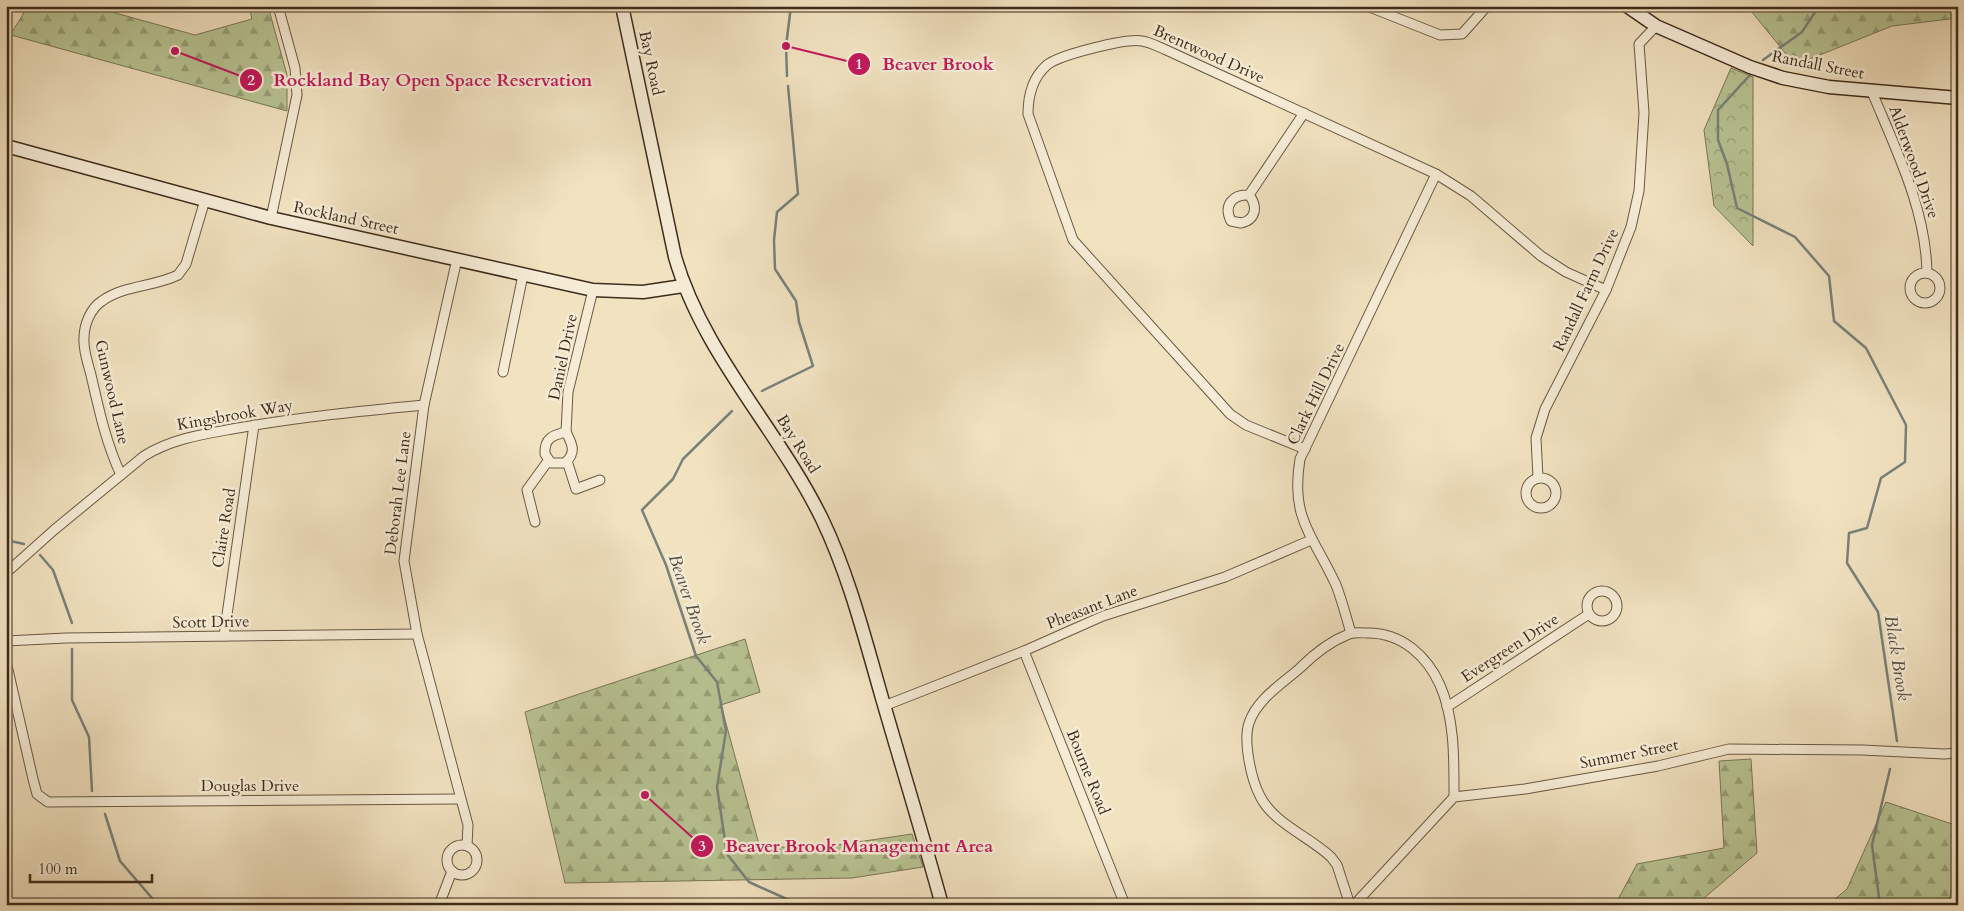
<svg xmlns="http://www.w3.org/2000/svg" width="1964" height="911" font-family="Cardo,serif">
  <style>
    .forest { fill: url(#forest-firs); stroke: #7a7757 }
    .park { fill: url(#park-crowns); stroke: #7a7757 }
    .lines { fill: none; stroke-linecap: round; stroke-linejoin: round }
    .stream { stroke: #77827b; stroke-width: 2.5 }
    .street-casing { stroke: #6a5944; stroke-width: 11 }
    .secondary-casing { stroke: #3d2b1b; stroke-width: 15 }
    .street { stroke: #f6ecd6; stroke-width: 9 }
    .secondary { stroke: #f6ecd6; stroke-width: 12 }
    .labels { text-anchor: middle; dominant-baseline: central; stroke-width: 5; stroke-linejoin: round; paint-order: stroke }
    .street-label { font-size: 16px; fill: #3d2b1b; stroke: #f6ecd6 }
    .water-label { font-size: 18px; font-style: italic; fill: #554f43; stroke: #f6ecd6 }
    .leader { fill: none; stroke: #c2185b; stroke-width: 2 }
    .callout-dot { fill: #c2185b; stroke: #f6ecd6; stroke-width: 2 }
    .mark-label { font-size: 15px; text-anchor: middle; font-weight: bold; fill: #fff }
    .callout-label { font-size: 18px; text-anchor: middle; font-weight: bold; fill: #c2185b; stroke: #f6ecd6; stroke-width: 5; stroke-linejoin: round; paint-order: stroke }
  </style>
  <defs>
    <pattern id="forest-firs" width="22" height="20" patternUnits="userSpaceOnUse" patternTransform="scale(1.25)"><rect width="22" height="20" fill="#b8c393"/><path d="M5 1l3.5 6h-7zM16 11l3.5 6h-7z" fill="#979f77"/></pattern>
    <pattern id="park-crowns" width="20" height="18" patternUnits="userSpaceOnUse" patternTransform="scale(1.25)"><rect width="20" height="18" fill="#b8c393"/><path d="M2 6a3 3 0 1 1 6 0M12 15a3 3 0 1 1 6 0" fill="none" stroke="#979f77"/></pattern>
  </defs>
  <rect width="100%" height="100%" fill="#f1e2c0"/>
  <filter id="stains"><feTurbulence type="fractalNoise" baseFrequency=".004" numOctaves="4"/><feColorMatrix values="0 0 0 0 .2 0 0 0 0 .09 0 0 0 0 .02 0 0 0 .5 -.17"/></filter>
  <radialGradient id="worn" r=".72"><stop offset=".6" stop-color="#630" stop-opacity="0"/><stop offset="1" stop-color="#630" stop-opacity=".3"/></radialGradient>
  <g class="forest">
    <path d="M 25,6 L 90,6 L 195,35 L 252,19 L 249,6 L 268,6 L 287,75 L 287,111 L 11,35 C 15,24 24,18 25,6 Z"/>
    <path d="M 1747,6 L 1958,6 L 1958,18 L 1892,26 L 1795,65 Z"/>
    <path d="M 745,639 L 760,692 L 721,705 L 760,848 L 837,845 L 912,834 L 923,867 L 852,878 L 565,883 L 525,712 Z"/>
    <path d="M 1751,759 L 1757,853 L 1696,905 L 1615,905 L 1637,864 L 1724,848 L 1719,761 Z"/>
    <path d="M 1886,802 L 1958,826 L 1958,865 L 1948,905 L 1828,905 L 1847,889 Z"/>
  </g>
  <path class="park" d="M 1731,68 L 1753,77 L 1753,246 L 1714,206 L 1704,130 Z"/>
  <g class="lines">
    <g class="stream">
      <path d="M 1763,60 L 1802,32 L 1819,6"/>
      <path d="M 1750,75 L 1718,110 L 1718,140 L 1727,164 L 1737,208 L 1795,237 L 1829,276 L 1834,321 L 1866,348 L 1906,425 L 1905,462 L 1881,478 L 1867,528 L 1849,533 L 1847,563 L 1878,612 L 1897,741"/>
      <path d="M 787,76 L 786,46 L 791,6"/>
      <path d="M 6,339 C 13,356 11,377 6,394"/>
      <path d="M 762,391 L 813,366 L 799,322 L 796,301 L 775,269 L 774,240 L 777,212 L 798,194 L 788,86"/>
      <path d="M 732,411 L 683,459 L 673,479 L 642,510 L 666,565 L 696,656 L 717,682 L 726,731 L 717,787 L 727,854 L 749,882 L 800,905"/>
      <path d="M 6,540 L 24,544"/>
      <path d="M 40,555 L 53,570 L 72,623"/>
      <path d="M 72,649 L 72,700 L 89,737 L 92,791"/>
      <path d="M 105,814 L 120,861 L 158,905"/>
      <path d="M 1880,905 L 1872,845 L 1890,769"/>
    </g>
    <defs>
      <g id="street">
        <path d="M 1372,8 L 1440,35 L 1462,34 L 1487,6"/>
        <path d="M 1872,92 C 1896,150 1926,209 1927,273"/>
        <path d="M 1249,195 C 1233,194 1223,205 1231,221 L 1241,223 C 1256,220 1258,206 1249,195 L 1304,113"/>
        <path d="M 271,218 L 297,95 L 295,68 L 278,6"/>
        <path d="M 457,259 L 424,405 L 404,561 L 417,634 L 468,825 L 467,846"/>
        <circle cx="1925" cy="288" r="15"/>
        <path d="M 503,372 L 523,275"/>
        <path d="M 566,432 L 568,392 L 593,290"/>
        <path d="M 566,432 C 572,444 577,452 565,463 L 551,463 L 545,454 C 544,438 553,435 566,432 Z"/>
        <path d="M 1305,449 L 1246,425 L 1230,414 L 1073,240 L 1028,114 C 1028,96 1032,78 1047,65 C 1059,55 1126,38 1142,41 C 1149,42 1157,46 1164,49 L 1436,174 L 1471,196 L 1541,256 L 1566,272 L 1606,290"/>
        <path d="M 567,461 L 576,489 L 600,480"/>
        <path d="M 121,475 C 106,443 99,410 91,375 C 88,364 83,350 84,338 C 84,324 91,308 102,301 C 124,285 154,287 178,275 L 186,264 L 205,200"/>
        <circle cx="1541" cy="493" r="15"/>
        <path d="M 1538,478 L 1536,438 L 1545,409 L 1606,290 L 1631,227 L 1639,191 L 1644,113 L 1639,44 L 1656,26"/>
        <path d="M 535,522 L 527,490 L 548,461"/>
        <path d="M 6,573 L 54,530 L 144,456 C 173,438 205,434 238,428 C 300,417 362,411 424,405"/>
        <circle cx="1602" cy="606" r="15"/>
        <path d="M 1351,633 C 1346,617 1342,600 1336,585 C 1313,535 1290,519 1300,459 L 1436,174"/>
        <path d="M 224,636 L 254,425"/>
        <path d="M 6,641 L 66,638 L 417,634"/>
        <path d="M 1024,651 L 1125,905"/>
        <path d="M 6,661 L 33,779 L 37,794 L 48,802 L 460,799"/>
        <path d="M 884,706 L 1024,651 L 1103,616 L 1225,577 L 1311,540"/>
        <path d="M 1447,707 L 1589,614"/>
        <circle cx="462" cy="860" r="15"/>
        <path d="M 439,905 L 452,871"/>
        <path d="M 1350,905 L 1337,865 L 1331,857 C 1310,837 1273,823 1260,796 C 1251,779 1243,741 1249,723 C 1257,699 1282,684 1300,668 C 1314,654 1331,641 1349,634 C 1355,632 1362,633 1368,633 C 1402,633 1427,656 1440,685 C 1455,719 1454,761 1454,797"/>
        <path d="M 1354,905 L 1454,797 L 1525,789 L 1658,766 L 1729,749 L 1862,750 L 1944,754 L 1958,753"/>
      </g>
      <g id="secondary">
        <path d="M 622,6 L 675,257 C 703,354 778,429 822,519 C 849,575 865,639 882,698 C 902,767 923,836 942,905"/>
        <path d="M 1627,6 L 1656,26 L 1750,67 L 1783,78 L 1829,87 L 1958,98"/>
        <path d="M 6,146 L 271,218 L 593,290 L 643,292 L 683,286"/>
      </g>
    </defs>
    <use href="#street" class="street-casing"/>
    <use href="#secondary" class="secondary-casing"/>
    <use href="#street" class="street"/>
    <use href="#secondary" class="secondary"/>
  </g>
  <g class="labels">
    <g class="street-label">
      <text transform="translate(1209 54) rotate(24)">Brentwood Drive</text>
      <text transform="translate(651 63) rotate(78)">Bay Road</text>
      <text transform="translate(1818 65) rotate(11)">Randall Street</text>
      <text transform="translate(1914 162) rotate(70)">Alderwood Drive</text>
      <text transform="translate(346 218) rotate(12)">Rockland Street</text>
      <text transform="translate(1586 290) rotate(-65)">Randall Farm Drive</text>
      <text transform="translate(563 357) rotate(-78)">Daniel Drive</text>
      <text transform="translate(112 392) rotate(77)">Gunwood Lane</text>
      <text transform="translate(1316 394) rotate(-64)">Clark Hill Drive</text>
      <text transform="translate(235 415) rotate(-10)">Kingsbrook Way</text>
      <text transform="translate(798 444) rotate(58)">Bay Road</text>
      <text transform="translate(398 493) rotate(-83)">Deborah Lee Lane</text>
      <text transform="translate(224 528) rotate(-81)">Claire Road</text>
      <text transform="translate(1092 607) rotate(-21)">Pheasant Lane</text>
      <text transform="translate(211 622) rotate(-1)">Scott Drive</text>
      <text transform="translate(1510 648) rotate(-33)">Evergreen Drive</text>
      <text transform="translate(1629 754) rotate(-11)">Summer Street</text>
      <text transform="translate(1088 772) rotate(68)">Bourne Road</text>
      <text x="250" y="786">Douglas Drive</text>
    </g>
    <g class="water-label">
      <text transform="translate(689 599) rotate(71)">Beaver Brook</text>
      <text transform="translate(1897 658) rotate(81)">Black Brook</text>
    </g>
  </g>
  <path class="leader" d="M786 46L859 64M175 51L251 80M645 795L702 846"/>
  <g class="callout-dot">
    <circle cx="786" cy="46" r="5"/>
    <circle cx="175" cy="51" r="5"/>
    <circle cx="645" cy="795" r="5"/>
    <circle cx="859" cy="64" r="12"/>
    <circle cx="251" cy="80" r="12"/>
    <circle cx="702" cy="846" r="12"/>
  </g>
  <g class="mark-label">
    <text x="859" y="69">1</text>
    <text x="251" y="85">2</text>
    <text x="702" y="851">3</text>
  </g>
  <g class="callout-label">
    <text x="938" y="70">Beaver Brook</text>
    <text x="433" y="86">Rockland Bay Open Space Reservation</text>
    <text x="859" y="852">Beaver Brook Management Area</text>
  </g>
  <rect width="1964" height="911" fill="none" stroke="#f1e2c0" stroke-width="25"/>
  <rect x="8" y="8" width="1949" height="896" fill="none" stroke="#3d2b1b" stroke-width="2.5"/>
  <rect x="12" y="12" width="1939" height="886" fill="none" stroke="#3d2b1b"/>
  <path d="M30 874v8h122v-8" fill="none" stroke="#3d2b1b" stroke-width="2.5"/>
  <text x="38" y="874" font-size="15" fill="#3d2b1b" stroke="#f6ecd6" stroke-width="4" paint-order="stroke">100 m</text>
  <rect width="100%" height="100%" filter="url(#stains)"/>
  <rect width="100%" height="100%" fill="url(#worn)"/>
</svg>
